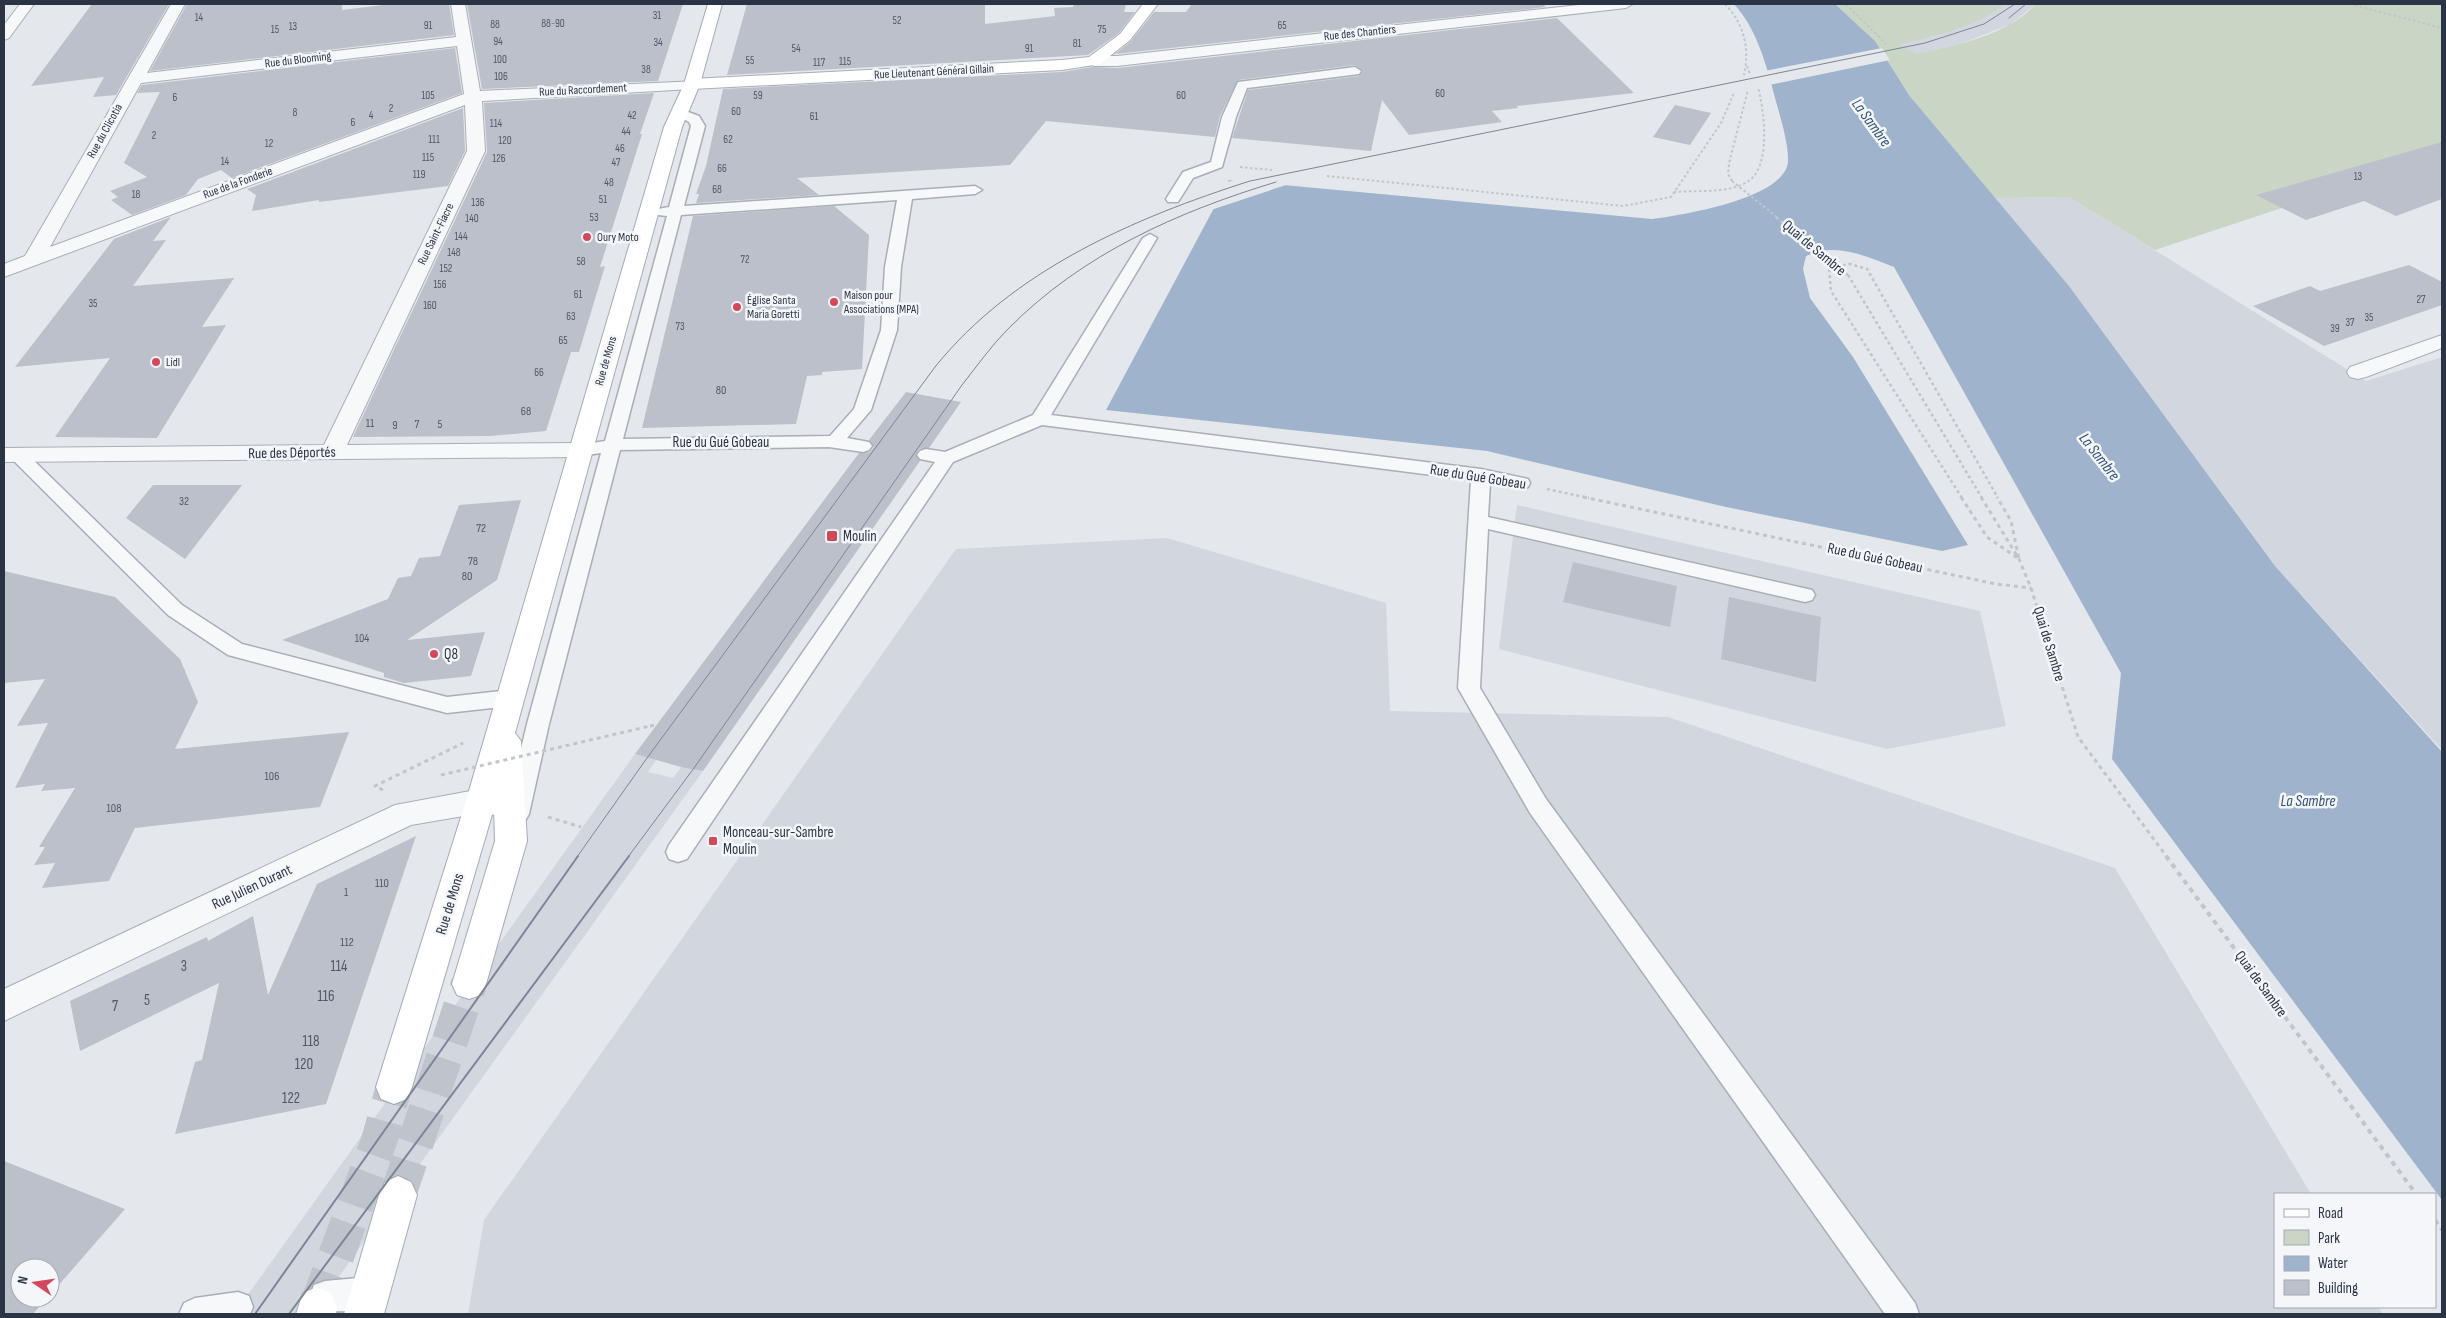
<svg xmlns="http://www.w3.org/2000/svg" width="2446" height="1318" font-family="'Sofia Sans Condensed',sans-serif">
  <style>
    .built { fill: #d2d6de }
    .green { fill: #c9d6c5 }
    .water { fill: #9fb4cc }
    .pier { fill: #e4e7ec }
    .building { fill: #bbc0ca }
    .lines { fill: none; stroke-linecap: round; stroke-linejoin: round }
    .primary-tunnel { stroke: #bfc3cb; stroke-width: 36; stroke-dasharray: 36 18; stroke-linecap: butt }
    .lane-casing { stroke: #a9aeb7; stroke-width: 3 }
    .street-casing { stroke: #a9aeb7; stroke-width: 2 }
    .secondary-casing { stroke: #a9aeb7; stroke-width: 2 }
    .primary-casing { stroke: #a3abb8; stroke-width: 2 }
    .path-far3 { stroke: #c2c5cb; stroke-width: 2; stroke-dasharray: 2.5 2.5; stroke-linecap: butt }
    .path-far2 { stroke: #c2c5cb; stroke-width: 2.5; stroke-dasharray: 3 3; stroke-linecap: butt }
    .path-far1 { stroke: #c2c5cb; stroke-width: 3; stroke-dasharray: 4 4; stroke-linecap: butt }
    .path { stroke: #c2c5cb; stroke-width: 4; stroke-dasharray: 5 5; stroke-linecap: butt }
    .lane { fill: #f7f8fa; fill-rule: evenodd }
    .street { fill: #f7f8fa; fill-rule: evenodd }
    .secondary { fill: #fff; fill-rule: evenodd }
    .primary { fill: #fff; fill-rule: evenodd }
    .tram-far1 { stroke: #7d8696; stroke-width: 1 }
    .tram { stroke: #7d8696; stroke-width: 2 }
    .path-bridge-far2 { stroke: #c2c5cb; stroke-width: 2; stroke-dasharray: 2.5 2.5; stroke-linecap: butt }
    .path-bridge-far1 { stroke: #c2c5cb; stroke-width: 2.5; stroke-dasharray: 3 3; stroke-linecap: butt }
    .path-bridge { stroke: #c2c5cb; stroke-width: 3; stroke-dasharray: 4 4; stroke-linecap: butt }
    .poi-dot { fill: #d1495b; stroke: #f4f6f9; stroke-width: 2 }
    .labels { text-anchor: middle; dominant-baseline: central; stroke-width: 5; stroke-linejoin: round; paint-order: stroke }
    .far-number-label { font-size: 11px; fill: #4f5766 }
    .far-street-label { font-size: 12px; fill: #2b3445; stroke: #f4f6f9 }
    .far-poi-label { font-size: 12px; fill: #2b3445; stroke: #f4f6f9; text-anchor: start }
    .number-label { font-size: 12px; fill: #4f5766 }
    .street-label { font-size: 15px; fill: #2b3445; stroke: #f4f6f9 }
    .poi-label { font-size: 15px; fill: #2b3445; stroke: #f4f6f9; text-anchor: start }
    .near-number-label { font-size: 15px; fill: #4f5766 }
    .water-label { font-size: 16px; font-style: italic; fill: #34527a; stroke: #f4f6f9 }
  </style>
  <rect width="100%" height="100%" fill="#e4e7ec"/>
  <g class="built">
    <path d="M 2005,4 L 2036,4 L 2011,24 L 1960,44 L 1916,54 L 1898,44 L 1964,26 L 1990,14 Z"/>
    <path d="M 2069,197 L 2366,381 L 2442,357 L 2442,750 L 2275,566 L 2069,286 L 1995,198 Z"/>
    <path d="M 1517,505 L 1980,611 L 2006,726 L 1887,749 L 1499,649 Z"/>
    <path d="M 1167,538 L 1386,603 L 1390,711 L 1668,717 L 2115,868 L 2311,1194 L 2275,1194 L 2275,1307 L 2378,1307 L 2383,1314 L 468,1314 L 484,1220 L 956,549 Z"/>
    <path d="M 635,754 L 656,760 L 648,772 L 661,775 L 673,778 L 682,766 L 703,771 L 312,1314 L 234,1314 Z"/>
  </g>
  <path class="green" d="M 1835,4 L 2005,4 C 1975,28 1935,36 1899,44 L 1916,54 C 1958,45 2006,36 2036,4 L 2442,4 L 2442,161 L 2291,205 L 2155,250 L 2069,197 L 1995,198 L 1909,95 L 1875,41 Z"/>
  <path class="water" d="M 1734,4 L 1835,4 L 1875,41 L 1909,95 L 2069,286 L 2275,566 L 2442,752 L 2442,1200 L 2112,759 L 2121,673 L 1894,267 C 1865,256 1836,242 1806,256 L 1803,269 L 1810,298 L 1853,357 L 1968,545 L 1942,551 L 1726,507 L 1487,451 L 1106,410 L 1229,180 L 1652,219 C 1682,215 1784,199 1788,162 C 1789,143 1779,113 1774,94 C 1766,63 1756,28 1734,4 Z"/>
  <g class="pier">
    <path d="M 1882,48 L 1890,60 L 1769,85 L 1764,71 Z"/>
    <path d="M 1240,178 L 1292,183 L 1211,210 L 1224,183 Z"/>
  </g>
  <g class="building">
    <path d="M 92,4 L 169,4 L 116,95 L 93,97 L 104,77 L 31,86 Z"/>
    <path d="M 187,4 L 342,4 L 342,10 L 392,4 L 449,4 L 454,35 L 150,71 Z"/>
    <path d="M 467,4 L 683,4 L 658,81 L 482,89 Z"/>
    <path d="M 747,4 L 985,4 L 985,24 L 1055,16 L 1054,8 L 1073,7 L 1074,4 L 1126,4 L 1124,12 L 1135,12 L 1119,33 L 1088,55 L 727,75 Z"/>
    <path d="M 1192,4 L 1543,4 L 1546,7 L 1115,54 L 1131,41 L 1154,12 L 1186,12 Z"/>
    <path d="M 1557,18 L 1634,93 L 1517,106 L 1518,108 L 1492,111 L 1502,122 L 1409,135 L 1382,100 L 1371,151 L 1232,138 L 1248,90 L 1359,76 L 1363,71 L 1355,65 L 1238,80 L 1220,116 L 1215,137 L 1046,121 L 1010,165 L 797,178 L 819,195 L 696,203 L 699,194 L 696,194 L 706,166 L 723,89 L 1062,72 L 1092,67 L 1117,68 Z"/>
    <path d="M 455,48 L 462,93 L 232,178 L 221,170 L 198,179 L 186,195 L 132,215 L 111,200 L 118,197 L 110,191 L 147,177 L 124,163 L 160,92 L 137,93 L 142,85 Z"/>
    <path d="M 654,93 L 640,134 L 642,134 L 600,267 L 605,266 L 579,352 L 571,352 L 546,431 L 490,436 L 353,437 L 487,152 L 484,103 Z"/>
    <path d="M 1675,105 L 1711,113 L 1690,145 L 1653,137 Z"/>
    <path d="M 463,108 L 465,151 L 448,186 L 319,202 L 319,200 L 252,211 L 256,195 L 247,189 Z"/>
    <path d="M 2442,142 L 2442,199 L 2396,216 L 2364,201 L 2306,220 L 2256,195 Z"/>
    <path d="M 834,206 L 869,235 L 862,369 L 822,372 L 822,375 L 807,376 L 796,424 L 642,428 L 693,216 Z"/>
    <path d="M 171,217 L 153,241 L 166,240 L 133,286 L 234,278 L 202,327 L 226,325 L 157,438 L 55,437 L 110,358 L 15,367 L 114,239 Z"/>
    <path d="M 2409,265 L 2442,282 L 2442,305 L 2324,346 L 2253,306 L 2310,286 L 2320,291 Z"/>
    <path d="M 906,392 L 961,402 L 929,448 L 919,449 L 916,454 L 920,461 L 703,771 L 681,767 L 635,754 L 859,453 L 870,452 L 874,447 L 869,440 Z"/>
    <path d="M 153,485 L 242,485 L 185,559 L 126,518 Z"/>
    <path d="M 521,500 L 497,580 L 407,640 L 485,632 L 471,676 L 404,683 L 384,677 L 384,673 L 282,640 L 388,599 L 398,578 L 411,576 L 419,558 L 440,556 L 459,505 Z"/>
    <path d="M 1573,562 L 1677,586 L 1670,627 L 1563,602 Z"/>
    <path d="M 4,571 L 115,597 L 180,659 L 198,702 L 175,749 L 349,732 L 320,807 L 135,828 L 109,881 L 42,888 L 55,863 L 34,865 L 45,847 L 39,847 L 75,788 L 41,791 L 45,784 L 15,788 L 48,723 L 17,726 L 45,679 L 4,683 Z"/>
    <path d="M 1729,597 L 1821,617 L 1816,682 L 1721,659 Z"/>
    <path d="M 416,836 L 326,1104 L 175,1134 L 195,1062 L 202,1060 L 219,983 L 80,1051 L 70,1001 L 207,937 L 208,941 L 253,916 L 268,995 L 317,884 Z"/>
    <path d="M 4,1161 L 125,1209 L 50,1295 L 50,1268 L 20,1268 L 20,1298 L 47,1298 L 33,1314 L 4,1314 Z"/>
  </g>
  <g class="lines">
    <g class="primary-tunnel">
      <path d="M 398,1195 L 469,984"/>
      <path d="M 317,1307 L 379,1141 L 394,1087"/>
    </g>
    <defs>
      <g id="lane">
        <path d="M 1355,67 L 1361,71 L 1359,74 L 1247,88 L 1236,117 L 1222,167 L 1193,178 L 1178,202 L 1168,202 L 1166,199 L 1183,172 L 1211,162 L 1222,117 L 1238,82 Z"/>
        <path d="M 680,109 L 699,116 L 705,126 L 684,206 L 975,186 L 982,190 L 975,194 L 912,199 L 901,267 L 897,330 L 871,410 L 847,438 L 869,442 L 872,446 L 869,450 L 863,452 L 829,447 L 620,450 L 549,724 L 529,814 L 525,821 L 517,824 L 509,821 L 505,814 L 527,724 L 601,453 L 580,456 L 574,454 L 571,450 L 574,446 L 605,441 L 667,216 L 658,215 L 656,212 L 658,209 L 669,207 L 691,126 L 689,122 L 673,113 ZM 897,200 L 885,267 L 881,330 L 854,409 L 830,436 L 623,439 L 681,215 Z"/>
        <path d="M 1150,234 L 1157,238 L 1051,415 L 1481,469 L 1528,479 L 1530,483 L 1528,487 L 1521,489 L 1490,483 L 1488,517 L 1812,590 L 1815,595 L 1812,600 L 1805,602 L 1488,529 L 1480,688 L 1546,799 L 1915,1303 L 1919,1314 L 1885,1314 L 1530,813 L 1458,688 L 1471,480 L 1042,425 L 953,462 L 687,859 L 678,862 L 669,859 L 666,852 L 669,845 L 935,462 L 920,459 L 917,455 L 920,451 L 926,449 L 945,452 L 1033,415 L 1143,238 Z"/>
        <path d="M 19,450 L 25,452 L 182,605 L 242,644 L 447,697 L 511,690 L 519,692 L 522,698 L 519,704 L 511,706 L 447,713 L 228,655 L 168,615 L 13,460 L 10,456 L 13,452 Z"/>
        <path d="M 369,1277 L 380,1281 L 384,1292 L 380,1303 C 361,1311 333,1315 314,1307 L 310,1296 L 314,1285 L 325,1281 Z"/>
        <path d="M 238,1292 L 249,1296 L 253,1307 L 250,1314 L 179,1314 L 184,1303 L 195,1298 Z"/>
      </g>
      <g id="street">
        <path d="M 20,4 L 34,4 L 9,38 L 4,40 L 4,25 Z"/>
        <path d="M 171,4 L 185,4 L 147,73 L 456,37 L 451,4 L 465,4 L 480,91 L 698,81 L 700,84 L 698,87 L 692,89 L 482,101 L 485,151 L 347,445 L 580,443 L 588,445 L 592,450 L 588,455 L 580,457 L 4,462 L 4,448 L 324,445 L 467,151 L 465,105 L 4,277 L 4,264 L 25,256 ZM 457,46 L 464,94 L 50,247 L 141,83 Z"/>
        <path d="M 1588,4 L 1633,4 L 1626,8 L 1117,66 L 1094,66 L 1086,61 L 1094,56 L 1117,56 Z"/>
        <path d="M 2442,335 L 2442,348 L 2366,377 L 2358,379 L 2350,377 L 2347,372 L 2350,367 Z"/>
        <path d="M 481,789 L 513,795 L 517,804 L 513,813 L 502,816 L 481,813 L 411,825 L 4,1021 L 4,989 L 395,805 Z"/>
      </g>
      <path id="secondary" d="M 1143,4 L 1158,4 L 1130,40 L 1100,64 L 1062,70 L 692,89 L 686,87 L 684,84 L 686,81 L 692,79 L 1062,60 L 1089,57 L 1120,34 Z"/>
      <g id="primary">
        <path d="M 708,4 L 722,4 L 700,84 L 682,127 L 515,733 L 521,741 L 527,841 L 486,984 L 481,995 L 469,999 L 457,995 L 452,984 L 495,841 L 494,808 L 412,1087 L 407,1099 L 394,1104 L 381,1099 L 376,1087 L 466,801 L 664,127 L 684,84 Z"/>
        <path d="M 398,1176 L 411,1182 L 417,1195 L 384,1314 L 344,1314 L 379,1195 L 385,1182 Z"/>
        <path d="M 317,1287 L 331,1293 L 337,1307 L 336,1314 L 296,1314 L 303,1293 Z"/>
      </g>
    </defs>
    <use href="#lane" class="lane-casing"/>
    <use href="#street" class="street-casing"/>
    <use href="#secondary" class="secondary-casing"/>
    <use href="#primary" class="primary-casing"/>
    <g class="path-far3">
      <path d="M 1725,4 C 1744,24 1750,48 1744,75"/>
      <path d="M 1846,4 L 1886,44"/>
      <path d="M 2350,4 L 2442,28"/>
      <path d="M 1747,66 L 1750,74"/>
      <path d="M 1240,167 L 1272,170"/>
      <path d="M 1327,176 L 1623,206 L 1671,197 L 1721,123 L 1734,93"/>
      <path d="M 1732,181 L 1728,174 L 1729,163 L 1748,90"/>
      <path d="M 1674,192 C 1696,190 1727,194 1747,182 C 1772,168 1764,110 1758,87"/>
    </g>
    <g class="path-far2">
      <path d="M 1848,275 L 1982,498"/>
      <path d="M 1547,489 L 1589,498"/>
      <path d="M 1962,498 L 1831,291 L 1829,268 L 1850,264 L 1867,269 L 1998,498"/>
    </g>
    <g class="path-far1">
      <path d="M 1583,497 L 1996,584 L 2031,588"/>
      <path d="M 1961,497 L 1987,537 L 2019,559 L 2011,521 L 1997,497"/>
      <path d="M 1981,497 L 2019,559 L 2031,588 L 2078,737 L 2167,857"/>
      <path d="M 650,726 L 655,725"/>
      <path d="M 383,790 L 375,786 L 463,743"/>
      <path d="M 548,817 L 581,827"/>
    </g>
    <g class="path">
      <path d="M 2166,856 L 2416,1194"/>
      <path d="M 2435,1220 L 2442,1230"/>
    </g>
    <use href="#lane" class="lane"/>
    <use href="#street" class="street"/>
    <use href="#secondary" class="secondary"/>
    <use href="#primary" class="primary"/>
    <g class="tram-far1">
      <path d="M 2009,18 L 2026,4"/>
      <path d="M 577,857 L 647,758 L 935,367 C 1013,270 1134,218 1250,181 L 1925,43 L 1984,24 L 2015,4"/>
      <path d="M 628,857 L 694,768 L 962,385 C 977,366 991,346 1008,329 C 1082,254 1177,212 1276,182"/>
    </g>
    <g class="tram">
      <path d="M 255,1314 L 578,856"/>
      <path d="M 289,1314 L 629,856"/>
    </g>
    <path class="path-bridge-far2" d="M 1732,181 L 1778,218"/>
    <path class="path-bridge-far1" d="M 1776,217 L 1848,275"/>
    <path class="path-bridge" d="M 441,775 L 650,726"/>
  </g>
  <g class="poi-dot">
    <circle cx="587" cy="237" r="5"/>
    <circle cx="834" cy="302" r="5"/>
    <circle cx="737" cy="307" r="5"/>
    <circle cx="156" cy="362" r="5"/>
    <rect x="826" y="530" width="12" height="12" rx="2.5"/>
    <circle cx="434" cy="654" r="5"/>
    <rect x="708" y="836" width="10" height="10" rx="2.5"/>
  </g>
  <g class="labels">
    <g class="far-number-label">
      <text x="657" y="15">31</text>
      <text x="199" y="17">14</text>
      <text x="897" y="20">52</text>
      <text x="553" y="23">88-90</text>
      <text x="495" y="24">88</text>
      <text x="428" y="25">91</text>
      <text x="1282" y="25">65</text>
      <text x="293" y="26">13</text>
      <text x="275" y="29">15</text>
      <text x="1102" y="29">75</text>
      <text x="498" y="41">94</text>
      <text x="658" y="42">34</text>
      <text x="1077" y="43">81</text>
      <text x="796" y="48">54</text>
      <text x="1029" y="48">91</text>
      <text x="500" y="59">100</text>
      <text x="750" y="60">55</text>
      <text x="845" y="61">115</text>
      <text x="819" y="62">117</text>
      <text x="646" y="69">38</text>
      <text x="501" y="76">106</text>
      <text x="1440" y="93">60</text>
      <text x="428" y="95">105</text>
      <text x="758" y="95">59</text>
      <text x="1181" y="95">60</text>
      <text x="175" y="97">6</text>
      <text x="391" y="108">2</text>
      <text x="736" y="111">60</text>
      <text x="295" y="112">8</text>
      <text x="371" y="115">4</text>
      <text x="632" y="115">42</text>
      <text x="814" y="116">61</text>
      <text x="353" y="122">6</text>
      <text x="496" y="123">114</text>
      <text x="626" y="131">44</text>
      <text x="154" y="135">2</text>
      <text x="434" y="139">111</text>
      <text x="728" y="139">62</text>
      <text x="505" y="140">120</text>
      <text x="269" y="143">12</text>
      <text x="620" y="148">46</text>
      <text x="428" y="157">115</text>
      <text x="499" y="158">126</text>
      <text x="225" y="161">14</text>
      <text x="616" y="162">47</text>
      <text x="722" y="168">66</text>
      <text x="419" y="174">119</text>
      <text x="2358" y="176">13</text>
      <text x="609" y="182">48</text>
      <text x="717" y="189">68</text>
      <text x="136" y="194">18</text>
      <text x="603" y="199">51</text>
      <text x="478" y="202">136</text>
      <text x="594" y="217">53</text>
      <text x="472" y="218">140</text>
      <text x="461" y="236">144</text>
      <text x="454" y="252">148</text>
      <text x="745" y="259">72</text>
      <text x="581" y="261">58</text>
      <text x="446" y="268">152</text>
      <text x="440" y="284">156</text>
      <text x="578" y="294">61</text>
      <text x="2421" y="299">27</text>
      <text x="93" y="303">35</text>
      <text x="430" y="305">160</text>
      <text x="571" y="316">63</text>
      <text x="2369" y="317">35</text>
      <text x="2350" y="322">37</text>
      <text x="680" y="326">73</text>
      <text x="2335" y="328">39</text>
      <text x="563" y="340">65</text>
      <text x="539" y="372">66</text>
    </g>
    <g class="far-street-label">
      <text transform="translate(1360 33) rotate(-6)">Rue des Chantiers</text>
      <text transform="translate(298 60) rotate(-7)">Rue du Blooming</text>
      <text transform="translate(934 72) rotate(-3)">Rue Lieutenant Général Gillain</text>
      <text transform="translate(583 90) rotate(-3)">Rue du Raccordement</text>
      <text transform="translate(105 131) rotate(-61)">Rue du Clicotia</text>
      <text transform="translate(238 183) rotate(-20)">Rue de la Fonderie</text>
      <text transform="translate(436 234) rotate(-64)">Rue Saint-Fiacre</text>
      <text transform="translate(606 361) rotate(-74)">Rue de Mons</text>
    </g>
    <g class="far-poi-label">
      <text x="597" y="237">Oury Moto</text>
      <text x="844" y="295">Maison pour<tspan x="844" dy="14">Associations (MPA)</tspan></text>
      <text x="747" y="300">Église Santa<tspan x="747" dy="14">Maria Goretti</tspan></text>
      <text x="166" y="362">Lidl</text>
    </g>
    <g class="number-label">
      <text x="721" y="390">80</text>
      <text x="526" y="411">68</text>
      <text x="370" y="423">11</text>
      <text x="417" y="424">7</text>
      <text x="440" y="424">5</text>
      <text x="395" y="425">9</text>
      <text x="184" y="501">32</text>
      <text x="481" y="528">72</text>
      <text x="473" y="561">78</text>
      <text x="467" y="576">80</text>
      <text x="362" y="638">104</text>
      <text x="272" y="776">106</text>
      <text x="114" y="808">108</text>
      <text x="382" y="883">110</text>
      <text x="346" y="892">1</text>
      <text x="347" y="942">112</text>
    </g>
    <g class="street-label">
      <text transform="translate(1814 248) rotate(40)">Quai de Sambre</text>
      <text x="721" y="442">Rue du Gué Gobeau</text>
      <text transform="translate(292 453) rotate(-1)">Rue des Déportés</text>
      <text transform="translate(1478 477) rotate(9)">Rue du Gué Gobeau</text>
      <text transform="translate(1875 558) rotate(12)">Rue du Gué Gobeau</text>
      <text transform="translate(2049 644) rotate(73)">Quai de Sambre</text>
      <text transform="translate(252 887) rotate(-25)">Rue Julien Durant</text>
      <text transform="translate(450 904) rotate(-73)">Rue de Mons</text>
      <text transform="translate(2261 984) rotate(54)">Quai de Sambre</text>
    </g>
    <g class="poi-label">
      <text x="843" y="536">Moulin</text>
      <text x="444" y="654">Q8</text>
      <text x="723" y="832">Monceau-sur-Sambre<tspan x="723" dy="17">Moulin</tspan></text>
    </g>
    <g class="near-number-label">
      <text x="184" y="966">3</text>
      <text x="339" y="966">114</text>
      <text x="326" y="996">116</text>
      <text x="147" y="1000">5</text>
      <text x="115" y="1006">7</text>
      <text x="311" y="1041">118</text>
      <text x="304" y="1064">120</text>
      <text x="291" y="1098">122</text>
    </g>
    <g class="water-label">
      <text transform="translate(1871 123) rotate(54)">La Sambre</text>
      <text transform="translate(2099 457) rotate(52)">La Sambre</text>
      <text x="2308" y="801">La Sambre</text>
    </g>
  </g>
  <rect width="2446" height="1318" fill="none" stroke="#2b3445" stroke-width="10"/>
  <rect x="2274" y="1193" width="162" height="115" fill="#f4f6f9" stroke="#a4a8b1"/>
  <rect x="2284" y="1209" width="25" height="8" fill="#ffffff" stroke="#a4a8b1"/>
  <text x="2318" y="1218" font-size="15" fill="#2b3445">Road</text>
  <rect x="2284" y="1230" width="25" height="15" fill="#c9d6c5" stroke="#a4a8b1"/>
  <text x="2318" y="1243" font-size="15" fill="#2b3445">Park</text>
  <rect x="2284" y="1256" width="25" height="15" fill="#9fb4cc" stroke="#a4a8b1"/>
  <text x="2318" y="1268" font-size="15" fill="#2b3445">Water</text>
  <rect x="2284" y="1280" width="25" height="15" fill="#bbc0ca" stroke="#a4a8b1"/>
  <text x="2318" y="1293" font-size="15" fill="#2b3445">Building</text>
  <g transform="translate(35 1283) rotate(283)"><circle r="24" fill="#f4f6f9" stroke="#a4a8b1"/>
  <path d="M0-4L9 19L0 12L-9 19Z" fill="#d1495b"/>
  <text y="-8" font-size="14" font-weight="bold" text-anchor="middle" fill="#2b3445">N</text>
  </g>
</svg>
